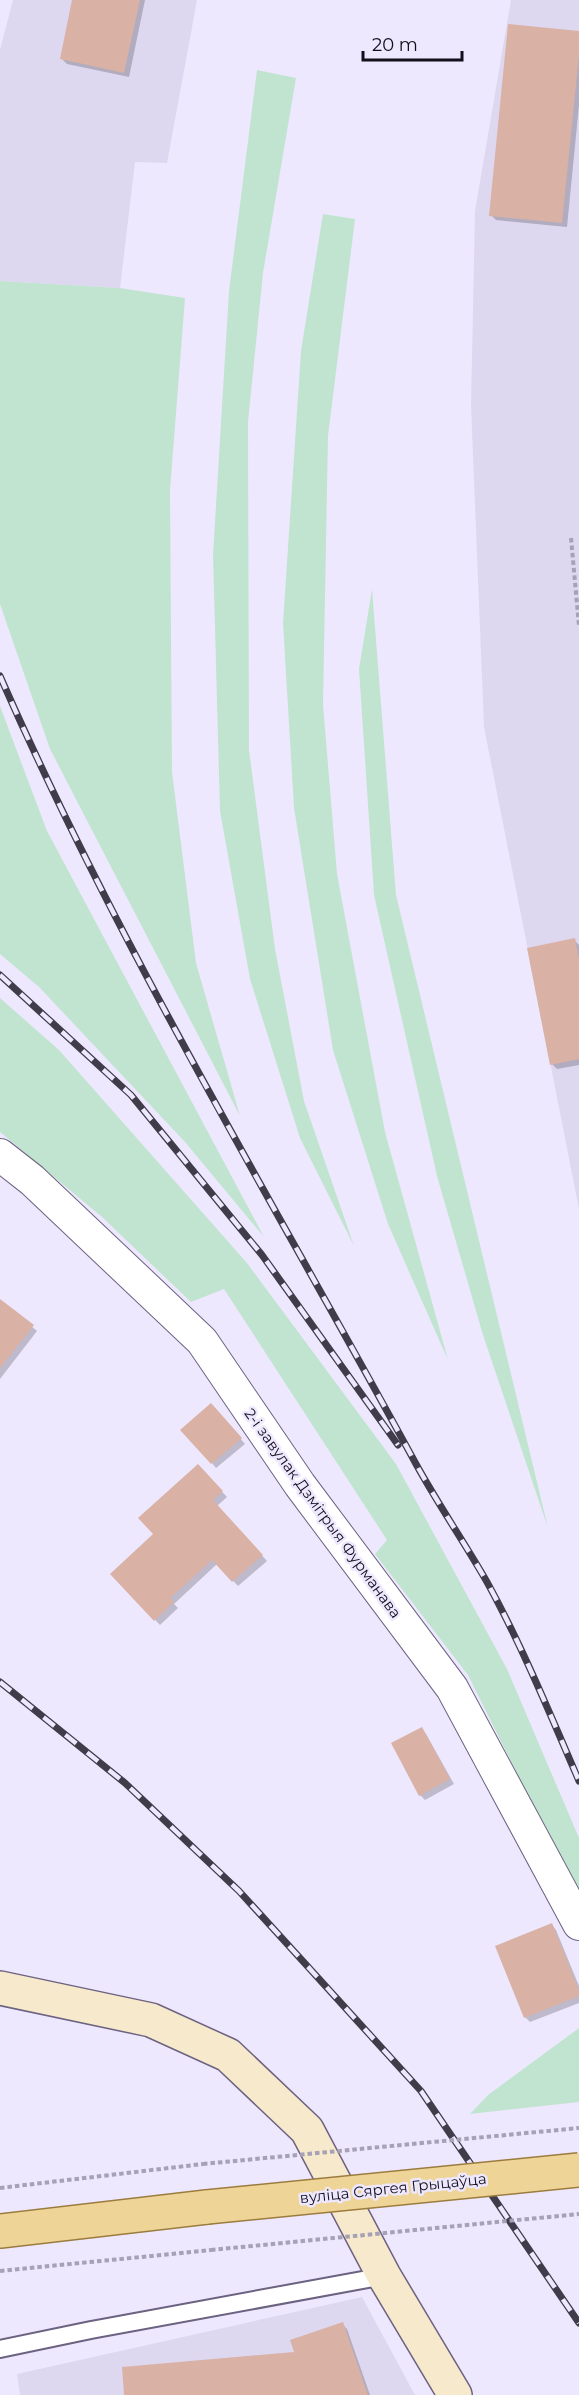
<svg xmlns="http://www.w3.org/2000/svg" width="579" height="2395" font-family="Montserrat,sans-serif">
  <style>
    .built { fill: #ded7f0 }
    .green { fill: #c1e4d0 }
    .shadow { fill: #0003 }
    .building { fill: #d9b1a5 }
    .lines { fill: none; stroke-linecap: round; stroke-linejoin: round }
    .lane-casing { stroke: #6c6281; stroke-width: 20 }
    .street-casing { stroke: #6c6281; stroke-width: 34 }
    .secondary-casing { stroke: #6c6281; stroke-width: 36 }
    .primary-casing { stroke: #9b7c3e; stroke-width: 36 }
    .path { stroke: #a6a1b4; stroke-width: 4; stroke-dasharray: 4.5 3; stroke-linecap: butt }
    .lane { stroke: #fff; stroke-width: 16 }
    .street { stroke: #fff; stroke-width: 32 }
    .secondary { stroke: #f7e9cb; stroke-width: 33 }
    .primary { stroke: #efd497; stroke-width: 33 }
    .rail-casing { stroke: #403c4a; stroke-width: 7 }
    .rail { stroke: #eee8fe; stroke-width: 4.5; stroke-dasharray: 14; stroke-linecap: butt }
    .primary-bridge-casing { stroke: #9b7c3e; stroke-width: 36; stroke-linecap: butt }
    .path-bridge { stroke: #a6a1b4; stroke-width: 4; stroke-dasharray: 4.5 3; stroke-linecap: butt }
    .primary-bridge { stroke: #efd497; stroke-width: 33 }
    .labels { text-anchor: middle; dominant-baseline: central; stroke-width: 5; stroke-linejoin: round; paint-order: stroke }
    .street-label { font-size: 15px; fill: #120e1a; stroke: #eee8fe }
  </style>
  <rect width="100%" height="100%" fill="#eee8fe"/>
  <g class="built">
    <path d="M 13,0 L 197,0 L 167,163 L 135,162 L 120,288 L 0,281 L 0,50 Z"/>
    <path d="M 511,0 L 579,0 L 579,1209 L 484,727 L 471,406 L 475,211 Z"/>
    <path d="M 362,2297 L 415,2395 L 20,2395 L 17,2374 Z"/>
  </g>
  <g class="green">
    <path d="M 257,70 L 296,78 L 263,273 L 248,422 L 249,750 L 275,949 L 304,1101 L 354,1246 L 300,1138 L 250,979 L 220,811 L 213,555 L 229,291 Z"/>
    <path d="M 323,214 L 355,219 L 328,436 L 323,704 L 337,874 L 385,1132 L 448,1360 L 388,1224 L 333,1050 L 294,808 L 283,623 L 301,351 Z"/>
    <path d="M 0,281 L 120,288 L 185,298 L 170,490 L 172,772 L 196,963 L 240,1116 L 50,749 L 0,604 Z"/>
    <path d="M 372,589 L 396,895 L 548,1528 L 483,1335 L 437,1176 L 374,895 L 359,669 Z"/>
    <path d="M 0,706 L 47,831 L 264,1237 L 185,1142 L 39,987 L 0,954 Z"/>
    <path d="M 0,998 L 59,1050 L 247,1263 L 396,1464 L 507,1669 L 579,1838 L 579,1899 L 468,1675 L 375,1554 L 387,1540 L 224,1289 L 191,1302 L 102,1217 L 0,1132 Z"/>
    <path d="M 579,2028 L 579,2102 L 470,2114 L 488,2095 Z"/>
  </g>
  <g class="shadow">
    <path d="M 74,0 L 145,0 L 129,77 L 67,64 L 62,59 Z"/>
    <path d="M 579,33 L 579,105 L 567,227 L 496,220 L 491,215 Z"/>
    <path d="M 574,940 L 579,945 L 579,1065 L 557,1069 L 552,1064 Z"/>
    <path d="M 0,1300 L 37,1331 L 0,1379 Z"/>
    <path d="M 216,1410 L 245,1444 L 216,1468 L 212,1463 Z"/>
    <path d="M 198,1466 L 227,1497 L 217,1506 L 267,1561 L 238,1586 L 217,1564 L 174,1604 L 178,1608 L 160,1625 L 112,1574 L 155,1534 Z"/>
    <path d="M 421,1729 L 426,1734 L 454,1784 L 425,1800 L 420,1795 Z"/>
    <path d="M 552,1925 L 556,1930 L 579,1986 L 579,2003 L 530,2022 L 525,2017 Z"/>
    <path d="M 342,2324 L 347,2329 L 370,2395 L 310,2395 Z"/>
  </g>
  <g class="building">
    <path d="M 72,0 L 140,0 L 124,73 L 60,59 Z"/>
    <path d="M 508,24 L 579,31 L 579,55 L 562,223 L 489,216 Z"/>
    <path d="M 575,938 L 579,960 L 579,1059 L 550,1065 L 527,948 Z"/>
    <path d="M 0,1299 L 34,1325 L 0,1368 Z"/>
    <path d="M 211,1403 L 242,1438 L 211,1464 L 180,1430 Z"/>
    <path d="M 198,1464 L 223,1491 L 213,1500 L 263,1555 L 232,1582 L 212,1560 L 170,1598 L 174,1602 L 154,1621 L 110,1574 L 153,1534 L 138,1518 Z"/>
    <path d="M 422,1727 L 450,1779 L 419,1796 L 391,1743 Z"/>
    <path d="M 552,1923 L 579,1991 L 579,1996 L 524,2018 L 495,1946 Z"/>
    <path d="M 343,2322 L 368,2395 L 124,2395 L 122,2367 L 294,2352 L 290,2340 Z"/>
  </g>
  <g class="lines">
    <defs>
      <path id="lane" d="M 0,2349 L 91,2330 L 384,2276"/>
      <path id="street" d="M 0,1155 L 32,1180 L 202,1341 L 300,1485 L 452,1688 L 579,1924"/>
      <path id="secondary" d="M 0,1988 L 151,2020 L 228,2055 L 307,2130 L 384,2276 L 455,2395"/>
      <path id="primary" d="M 0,2231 L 207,2207"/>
    </defs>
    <use href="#lane" class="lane-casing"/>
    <use href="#street" class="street-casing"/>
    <use href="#secondary" class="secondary-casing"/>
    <use href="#primary" class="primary-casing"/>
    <g class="path">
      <path d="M 571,538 L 579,626"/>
      <path d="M 0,2188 L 203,2164"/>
      <path d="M 0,2271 L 211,2250"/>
    </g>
    <use href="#lane" class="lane"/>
    <use href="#street" class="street"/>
    <use href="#secondary" class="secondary"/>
    <use href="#primary" class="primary"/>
    <defs>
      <g id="rail">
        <path d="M 0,676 C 119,948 274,1203 416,1464 C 438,1504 464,1542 487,1582 C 522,1646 550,1714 579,1781"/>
        <path d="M 0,975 L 131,1095 L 262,1255 L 398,1445"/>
        <path d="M 0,1682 L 125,1783 L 239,1891 L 421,2091 L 579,2323"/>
      </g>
    </defs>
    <use href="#rail" class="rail-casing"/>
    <use href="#rail" class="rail"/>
    <defs>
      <path id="primary-bridge" d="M 207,2207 L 579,2170"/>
    </defs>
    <use href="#primary-bridge" class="primary-bridge-casing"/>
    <g class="path-bridge">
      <path d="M 203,2164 L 579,2128"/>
      <path d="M 211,2250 L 579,2214"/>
    </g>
    <use href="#primary-bridge" class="primary-bridge"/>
  </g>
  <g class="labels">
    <g class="street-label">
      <text transform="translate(323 1513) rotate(54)">2-і завулак Дзмітрыя Фурманава</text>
      <text transform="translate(393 2188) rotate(-6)">вуліца Сяргея Грыцаўца</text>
    </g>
  </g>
  <path d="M363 51v9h99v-9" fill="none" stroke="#120e1a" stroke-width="3"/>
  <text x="372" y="51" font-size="18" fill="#120e1a" stroke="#eee8fe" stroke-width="4.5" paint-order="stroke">20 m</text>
</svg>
